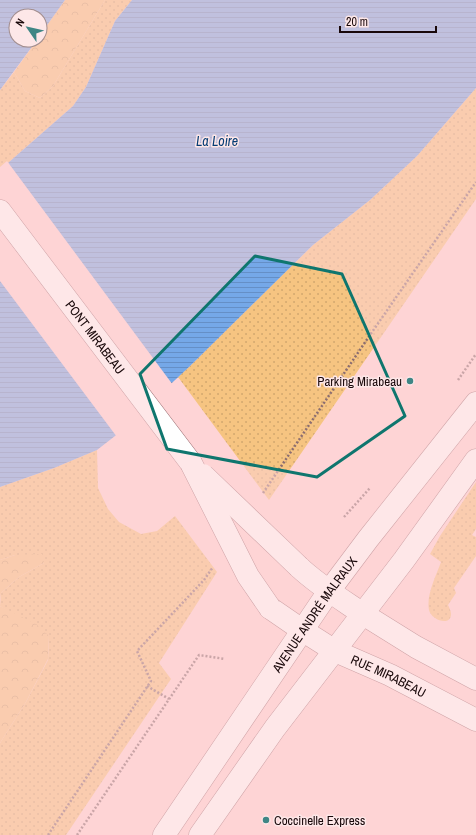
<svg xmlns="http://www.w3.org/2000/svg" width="476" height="835" font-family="'Archivo Narrow',sans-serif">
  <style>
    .grass { fill: url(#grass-dots) }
    .forest { fill: url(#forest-crowns) }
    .water { fill: url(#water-rules) }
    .pier { fill: #fed4d6 }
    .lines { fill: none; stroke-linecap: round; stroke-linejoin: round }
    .secondary-casing { stroke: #996b6f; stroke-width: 23 }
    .primary-casing { stroke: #996b6f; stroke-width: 23 }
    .path { stroke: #8c6e70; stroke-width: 2.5; stroke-dasharray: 2 2; stroke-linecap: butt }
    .secondary { stroke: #fff; stroke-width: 22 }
    .primary { stroke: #fff; stroke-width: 22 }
    .primary-bridge-casing { stroke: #996b6f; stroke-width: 23; stroke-linecap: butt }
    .primary-bridge { stroke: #fff; stroke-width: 22 }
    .marked { fill: none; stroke: #0f766e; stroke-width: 3; stroke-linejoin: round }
    .poi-dot { fill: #3e8685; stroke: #fde7e8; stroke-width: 1.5 }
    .labels { text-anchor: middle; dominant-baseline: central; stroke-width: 3; stroke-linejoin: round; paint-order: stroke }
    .street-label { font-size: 13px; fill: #19080a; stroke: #fde7e8 }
    .poi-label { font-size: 13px; fill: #19080a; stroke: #fde7e8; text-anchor: end }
    .water-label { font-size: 14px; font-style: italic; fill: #053c74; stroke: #fde7e8 }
  </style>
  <defs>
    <pattern id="grass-dots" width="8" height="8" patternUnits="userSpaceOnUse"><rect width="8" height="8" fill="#f6c481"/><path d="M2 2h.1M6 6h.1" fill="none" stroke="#d2a76e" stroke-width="1.8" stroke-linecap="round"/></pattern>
    <pattern id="forest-crowns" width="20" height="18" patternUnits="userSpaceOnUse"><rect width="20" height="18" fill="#f6c481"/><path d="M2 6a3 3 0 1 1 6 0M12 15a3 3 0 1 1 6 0" fill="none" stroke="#d2a76e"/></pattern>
    <pattern id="water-rules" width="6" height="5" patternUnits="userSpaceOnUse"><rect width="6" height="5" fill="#75a8e8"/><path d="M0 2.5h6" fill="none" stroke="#658fc6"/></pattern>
  </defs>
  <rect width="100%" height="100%" fill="#fed4d6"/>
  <g class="grass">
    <path d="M 105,0 L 132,0 L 115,21 L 86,87 L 73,106 L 0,170 L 0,90 L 14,72 L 25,91 L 40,98 L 53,86 Z"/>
    <path d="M 476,88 L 476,199 L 269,500 L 178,377 L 189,367 L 313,245 L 370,200 L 417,156 Z"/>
    <path d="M 97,450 L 98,488 L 108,509 L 119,522 L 141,534 L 157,531 L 175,516 L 217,572 L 159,663 L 171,679 L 66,835 L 0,835 L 0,743 L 26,702 L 48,660 L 49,636 L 0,606 L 1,593 L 19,577 L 44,563 L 15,555 L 0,560 L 0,487 L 54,468 Z"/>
    <path d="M 476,482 L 476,529 L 472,535 L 476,537 L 476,556 L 454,588 L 456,593 L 448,605 C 449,607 451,611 451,614 C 451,627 431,620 429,610 C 426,595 436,576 441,562 L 430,554 L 440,536 Z"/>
  </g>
  <g class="forest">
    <path d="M 65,0 L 105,0 L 53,86 L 40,98 L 25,91 L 14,72 L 37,40 L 40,40 L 40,35 Z"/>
    <path d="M 42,554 L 44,563 L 19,577 L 1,593 L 0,601 L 0,560 L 15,555 Z"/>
    <path d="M 0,606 L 36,624 L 49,636 L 48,659 L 26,702 L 0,743 Z"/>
  </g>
  <g class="water">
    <path d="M 0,0 L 65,0 L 40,35 L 40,16 L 16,16 L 16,40 L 37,40 L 0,90 Z"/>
    <path d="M 132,0 L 476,0 L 476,88 L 417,156 L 370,200 L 313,245 L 189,367 L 115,436 L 97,450 L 54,468 L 0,487 L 0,170 L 73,106 L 86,87 L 115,21 Z"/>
  </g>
  <path class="pier" d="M 7,161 L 173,385 L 117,437 L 0,281 L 0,167 Z"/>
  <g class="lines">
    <defs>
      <g id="secondary">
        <path d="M 363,614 L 416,647 L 476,679"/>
        <path id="s1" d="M 335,651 L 390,675 L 476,720"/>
      </g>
      <g id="primary">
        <path id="s2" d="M 0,211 L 191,463"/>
        <path d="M 299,567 C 318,585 341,599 363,614"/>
        <path d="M 270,608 L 302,630 L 335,651"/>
        <path id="s3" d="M 164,835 L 329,591 L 368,539 L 476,403"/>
        <path d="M 200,835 L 275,728 L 404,560 L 476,460"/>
      </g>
    </defs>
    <use href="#secondary" class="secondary-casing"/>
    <use href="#primary" class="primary-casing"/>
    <g class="path">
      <path d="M 458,380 L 476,354"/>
      <path d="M 263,493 L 370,335 L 476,182"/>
      <path d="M 344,517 L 370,488"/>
      <path d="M 147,686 L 169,699"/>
      <path d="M 48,835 L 151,681 L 137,651 L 204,580 L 213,567"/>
      <path d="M 77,835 L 199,655 L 225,659"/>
    </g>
    <use href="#secondary" class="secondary"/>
    <use href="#primary" class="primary"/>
    <defs>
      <g id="primary-bridge">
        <path d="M 191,463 L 248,576 L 270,608"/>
        <path d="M 203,475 L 299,567"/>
      </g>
    </defs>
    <use href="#primary-bridge" class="primary-bridge-casing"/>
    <use href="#primary-bridge" class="primary-bridge"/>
  </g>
  <path d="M0 0H476V835H0ZM 255,256 L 342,274 L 405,416 L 317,477 L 167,449 L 140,374 Z" fill="#fed4d6" fill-opacity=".55" fill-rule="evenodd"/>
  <path class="marked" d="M 255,256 L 342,274 L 405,416 L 317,477 L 167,449 L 140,374 Z"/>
  <g class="poi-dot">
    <circle cx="410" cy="381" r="4"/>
    <circle cx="266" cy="820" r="4"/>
  </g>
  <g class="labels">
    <g class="street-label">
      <text stroke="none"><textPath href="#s2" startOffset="158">PONT MIRABEAU</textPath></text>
      <text stroke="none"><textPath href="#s3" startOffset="267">AVENUE ANDRÉ MALRAUX</textPath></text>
      <text stroke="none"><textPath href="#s1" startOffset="59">RUE MIRABEAU</textPath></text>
    </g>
    <g class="poi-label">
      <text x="402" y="381">Parking Mirabeau</text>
      <text x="274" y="820" text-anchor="start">Coccinelle Express</text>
    </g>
    <g class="water-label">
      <text x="217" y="141">La Loire</text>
    </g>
  </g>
  <g transform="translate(28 28) rotate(304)"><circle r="19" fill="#fde7e8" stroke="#a28e8f"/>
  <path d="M0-3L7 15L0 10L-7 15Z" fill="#3e8685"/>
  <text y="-6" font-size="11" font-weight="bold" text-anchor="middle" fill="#19080a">N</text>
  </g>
  <path d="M340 26v6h96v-6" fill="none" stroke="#19080a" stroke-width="2"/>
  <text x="346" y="26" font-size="12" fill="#19080a" stroke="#fde7e8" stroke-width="3" paint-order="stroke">20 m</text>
</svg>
